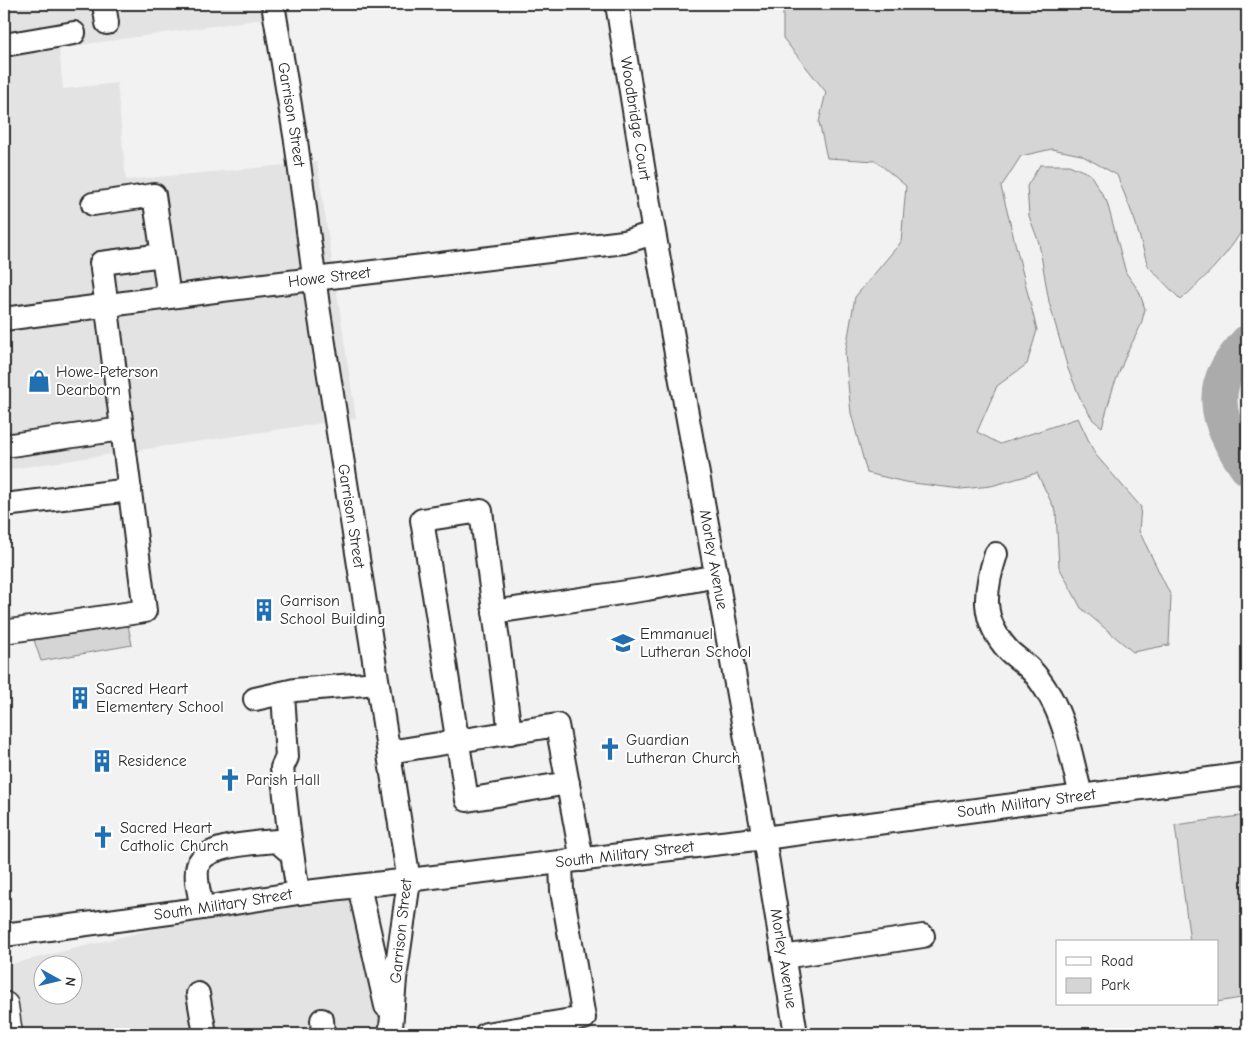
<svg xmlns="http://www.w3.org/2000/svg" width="1251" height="1038" font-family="'Comic Neue',sans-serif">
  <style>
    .built { fill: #e3e3e3; fill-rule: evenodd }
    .green { fill: #d5d5d5; stroke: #808080 }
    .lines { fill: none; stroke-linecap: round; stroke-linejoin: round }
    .river { stroke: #ababab; stroke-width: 36 }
    .minor-casing { stroke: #2b2b2b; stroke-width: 26 }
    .major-casing { stroke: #2b2b2b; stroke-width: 31 }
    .minor { stroke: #fff; stroke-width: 22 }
    .major { stroke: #fff; stroke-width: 28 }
    .labels { text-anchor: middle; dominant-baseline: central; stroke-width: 4; stroke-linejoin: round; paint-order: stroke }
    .street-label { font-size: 16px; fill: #2b2b2b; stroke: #fff }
    .poi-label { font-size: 16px; fill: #2b2b2b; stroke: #fff; text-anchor: start }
  </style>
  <rect width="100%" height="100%" fill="#f2f2f2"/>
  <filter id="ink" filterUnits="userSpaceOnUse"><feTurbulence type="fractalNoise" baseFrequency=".02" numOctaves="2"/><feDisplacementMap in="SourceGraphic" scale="10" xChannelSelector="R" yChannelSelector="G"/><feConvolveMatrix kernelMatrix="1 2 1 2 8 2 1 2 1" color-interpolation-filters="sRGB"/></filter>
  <g filter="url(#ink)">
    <g class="built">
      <path d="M 4,4 L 288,4 L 290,15 L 59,48 L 63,89 L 117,83 L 126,180 L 317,162 L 356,418 L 4,470 Z"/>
      <path d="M 359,886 L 392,1034 L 4,1034 L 4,966 L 298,893 ZM 42,966 L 72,966 L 72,996 L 42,996 Z"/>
    </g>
    <g class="green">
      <path d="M 783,4 L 1247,4 L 1247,220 C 1234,250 1204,278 1181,300 L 1148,266 L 1135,221 L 1117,175 L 1081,155 L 1052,149 L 1021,156 L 1001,187 L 1037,330 L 1027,364 L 997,386 L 977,432 L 1000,444 L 1078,418 L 1095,454 L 1141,507 L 1139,531 L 1171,596 L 1169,645 L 1133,652 L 1081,608 L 1059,567 L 1056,512 L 1037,473 L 991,486 L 961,489 L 905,482 L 867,473 L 851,413 L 845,354 L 855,297 L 901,242 L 906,186 L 876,161 L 827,158 L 819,122 L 826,92 L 783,38 Z"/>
      <path d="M 1040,165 L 1069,165 L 1090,174 L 1107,202 L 1126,273 L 1139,291 L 1145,309 L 1141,325 L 1126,355 L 1113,388 L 1102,427 L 1093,420 L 1081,400 L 1068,369 L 1049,302 L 1039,243 L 1029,216 L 1027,186 Z"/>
      <path d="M 128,625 L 132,645 L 41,661 L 34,640 Z"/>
      <path d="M 1247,815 L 1247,997 L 1217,1002 L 1217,942 L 1190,942 L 1175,825 Z"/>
    </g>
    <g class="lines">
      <path class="river" d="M 1247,343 C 1240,352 1231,361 1226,372 C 1209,405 1228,440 1247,467"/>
      <defs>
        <g id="minor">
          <path d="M 104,4 L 107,23"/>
          <path id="s1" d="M 273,4 L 296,141 L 318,306 L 409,881 L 395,979 L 391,1028"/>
          <path id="s2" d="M 617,4 L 650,210 L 764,838 L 796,1034"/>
          <path d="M 4,45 L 74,33"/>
          <path d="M 93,204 L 154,195 L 169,297"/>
          <path d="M 101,263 L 163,255"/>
          <path id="s3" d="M 4,319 L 222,290 L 624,242 L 654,233"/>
          <path d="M 4,446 L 122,429"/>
          <path d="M 4,505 L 130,490"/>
          <path d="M 996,554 C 984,591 980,620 1009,651 C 1016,658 1025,663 1032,671 C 1039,678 1045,688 1050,696 C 1067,726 1072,762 1081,795"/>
          <path d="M 494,612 L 647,589 L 717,576"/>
          <path d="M 10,631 L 145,611 L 102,269"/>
          <path d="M 283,693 L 287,757 L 282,768 L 289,832 L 298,893"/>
          <path d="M 255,699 L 295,690 L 377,683"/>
          <path d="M 510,733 L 481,511 L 422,520 L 467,800 L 568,783"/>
          <path d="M 389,752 L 557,725 L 582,860"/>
          <path d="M 359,886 L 386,1006"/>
          <path d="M 202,908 C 200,896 194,877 198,865 C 206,844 258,843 277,841 L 292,854"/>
          <path id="s4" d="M 4,935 L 184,911 L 298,893 L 764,838 L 1247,774"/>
          <path d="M 783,957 L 923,936"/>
          <path d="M 198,994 L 205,1034"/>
          <path d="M 322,1020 L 323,1034"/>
          <path d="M 486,1034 L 584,1018 L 562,891 L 561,863"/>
        </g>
        <path id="major" d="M 4,1006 L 8,1034"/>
      </defs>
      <use href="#minor" class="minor-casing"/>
      <use href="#major" class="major-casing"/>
      <use href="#minor" class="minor"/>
      <use href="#major" class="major"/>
    </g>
  </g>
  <defs>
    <symbol id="shop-bare" viewBox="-9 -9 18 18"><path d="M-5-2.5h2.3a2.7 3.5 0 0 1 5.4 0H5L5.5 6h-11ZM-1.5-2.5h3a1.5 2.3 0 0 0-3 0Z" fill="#1f6fb2" stroke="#fff" stroke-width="2.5" paint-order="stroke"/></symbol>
    <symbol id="building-bare" viewBox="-9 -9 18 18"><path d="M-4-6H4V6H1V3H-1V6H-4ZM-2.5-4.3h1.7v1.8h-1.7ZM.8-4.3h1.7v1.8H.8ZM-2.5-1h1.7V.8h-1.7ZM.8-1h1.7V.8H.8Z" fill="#1f6fb2" stroke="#fff" stroke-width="2.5" paint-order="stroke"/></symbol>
    <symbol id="school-bare" viewBox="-9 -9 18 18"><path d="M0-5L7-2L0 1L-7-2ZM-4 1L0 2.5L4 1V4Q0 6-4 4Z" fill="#1f6fb2" stroke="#fff" stroke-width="2.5" paint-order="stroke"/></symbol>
    <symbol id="church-bare" viewBox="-9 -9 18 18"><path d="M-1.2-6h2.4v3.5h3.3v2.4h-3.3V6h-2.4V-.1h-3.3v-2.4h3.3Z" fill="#1f6fb2" stroke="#fff" stroke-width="2.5" paint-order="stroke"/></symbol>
  </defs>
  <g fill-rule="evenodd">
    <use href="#shop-bare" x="23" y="365" width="32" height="32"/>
    <use href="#building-bare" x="248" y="594" width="32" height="32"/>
    <use href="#school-bare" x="607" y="627" width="32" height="32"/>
    <use href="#building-bare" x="64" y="682" width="32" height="32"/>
    <use href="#church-bare" x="594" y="733" width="32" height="32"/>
    <use href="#building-bare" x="86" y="745" width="32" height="32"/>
    <use href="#church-bare" x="214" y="764" width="32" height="32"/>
    <use href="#church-bare" x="87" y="821" width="32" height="32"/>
  </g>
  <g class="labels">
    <g class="street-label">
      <text stroke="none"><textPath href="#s1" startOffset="112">Garrison Street</textPath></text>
      <text stroke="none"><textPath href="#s2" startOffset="116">Woodbridge Court</textPath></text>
      <text stroke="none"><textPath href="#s3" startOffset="328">Howe Street</textPath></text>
      <text stroke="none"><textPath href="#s1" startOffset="518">Garrison Street</textPath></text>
      <text stroke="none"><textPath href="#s2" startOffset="564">Morley Avenue</textPath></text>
      <text stroke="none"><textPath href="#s4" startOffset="1031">South Military Street</textPath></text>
      <text stroke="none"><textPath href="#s4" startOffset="626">South Military Street</textPath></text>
      <text stroke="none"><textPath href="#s4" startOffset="221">South Military Street</textPath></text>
      <text transform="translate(401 931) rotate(-84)">Garrison Street</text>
      <text stroke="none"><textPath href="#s2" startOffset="969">Morley Avenue</textPath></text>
    </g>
    <g class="poi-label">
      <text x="56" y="372">Howe-Peterson<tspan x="56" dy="18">Dearborn</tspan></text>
      <text x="280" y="601">Garrison<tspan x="280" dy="18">School Building</tspan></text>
      <text x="640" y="634">Emmanuel<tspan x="640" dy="18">Lutheran School</tspan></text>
      <text x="96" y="689">Sacred Heart<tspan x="96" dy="18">Elementery School</tspan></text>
      <text x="626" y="740">Guardian<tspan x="626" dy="18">Lutheran Church</tspan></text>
      <text x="118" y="761">Residence</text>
      <text x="246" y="780">Parish Hall</text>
      <text x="120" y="828">Sacred Heart<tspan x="120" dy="18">Catholic Church</tspan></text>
    </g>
  </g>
  <rect width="1251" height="1038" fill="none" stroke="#fff" stroke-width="20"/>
  <rect x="10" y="10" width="1231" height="1018" fill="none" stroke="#2b2b2b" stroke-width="2" filter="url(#ink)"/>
  <rect x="1056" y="940" width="162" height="65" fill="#ffffff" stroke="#aaaaaa"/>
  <rect x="1066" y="957" width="25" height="8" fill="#ffffff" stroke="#aaaaaa"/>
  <text x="1101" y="966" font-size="15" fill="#2b2b2b">Road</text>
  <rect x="1066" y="978" width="25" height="15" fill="#d5d5d5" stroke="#aaaaaa"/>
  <text x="1101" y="990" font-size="15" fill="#2b2b2b">Park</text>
  <g transform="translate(58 980) rotate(98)"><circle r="24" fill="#ffffff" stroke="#aaaaaa"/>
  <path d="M0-4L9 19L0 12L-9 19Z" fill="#1f6fb2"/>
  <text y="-8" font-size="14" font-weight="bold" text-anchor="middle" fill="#2b2b2b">N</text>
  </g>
</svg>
